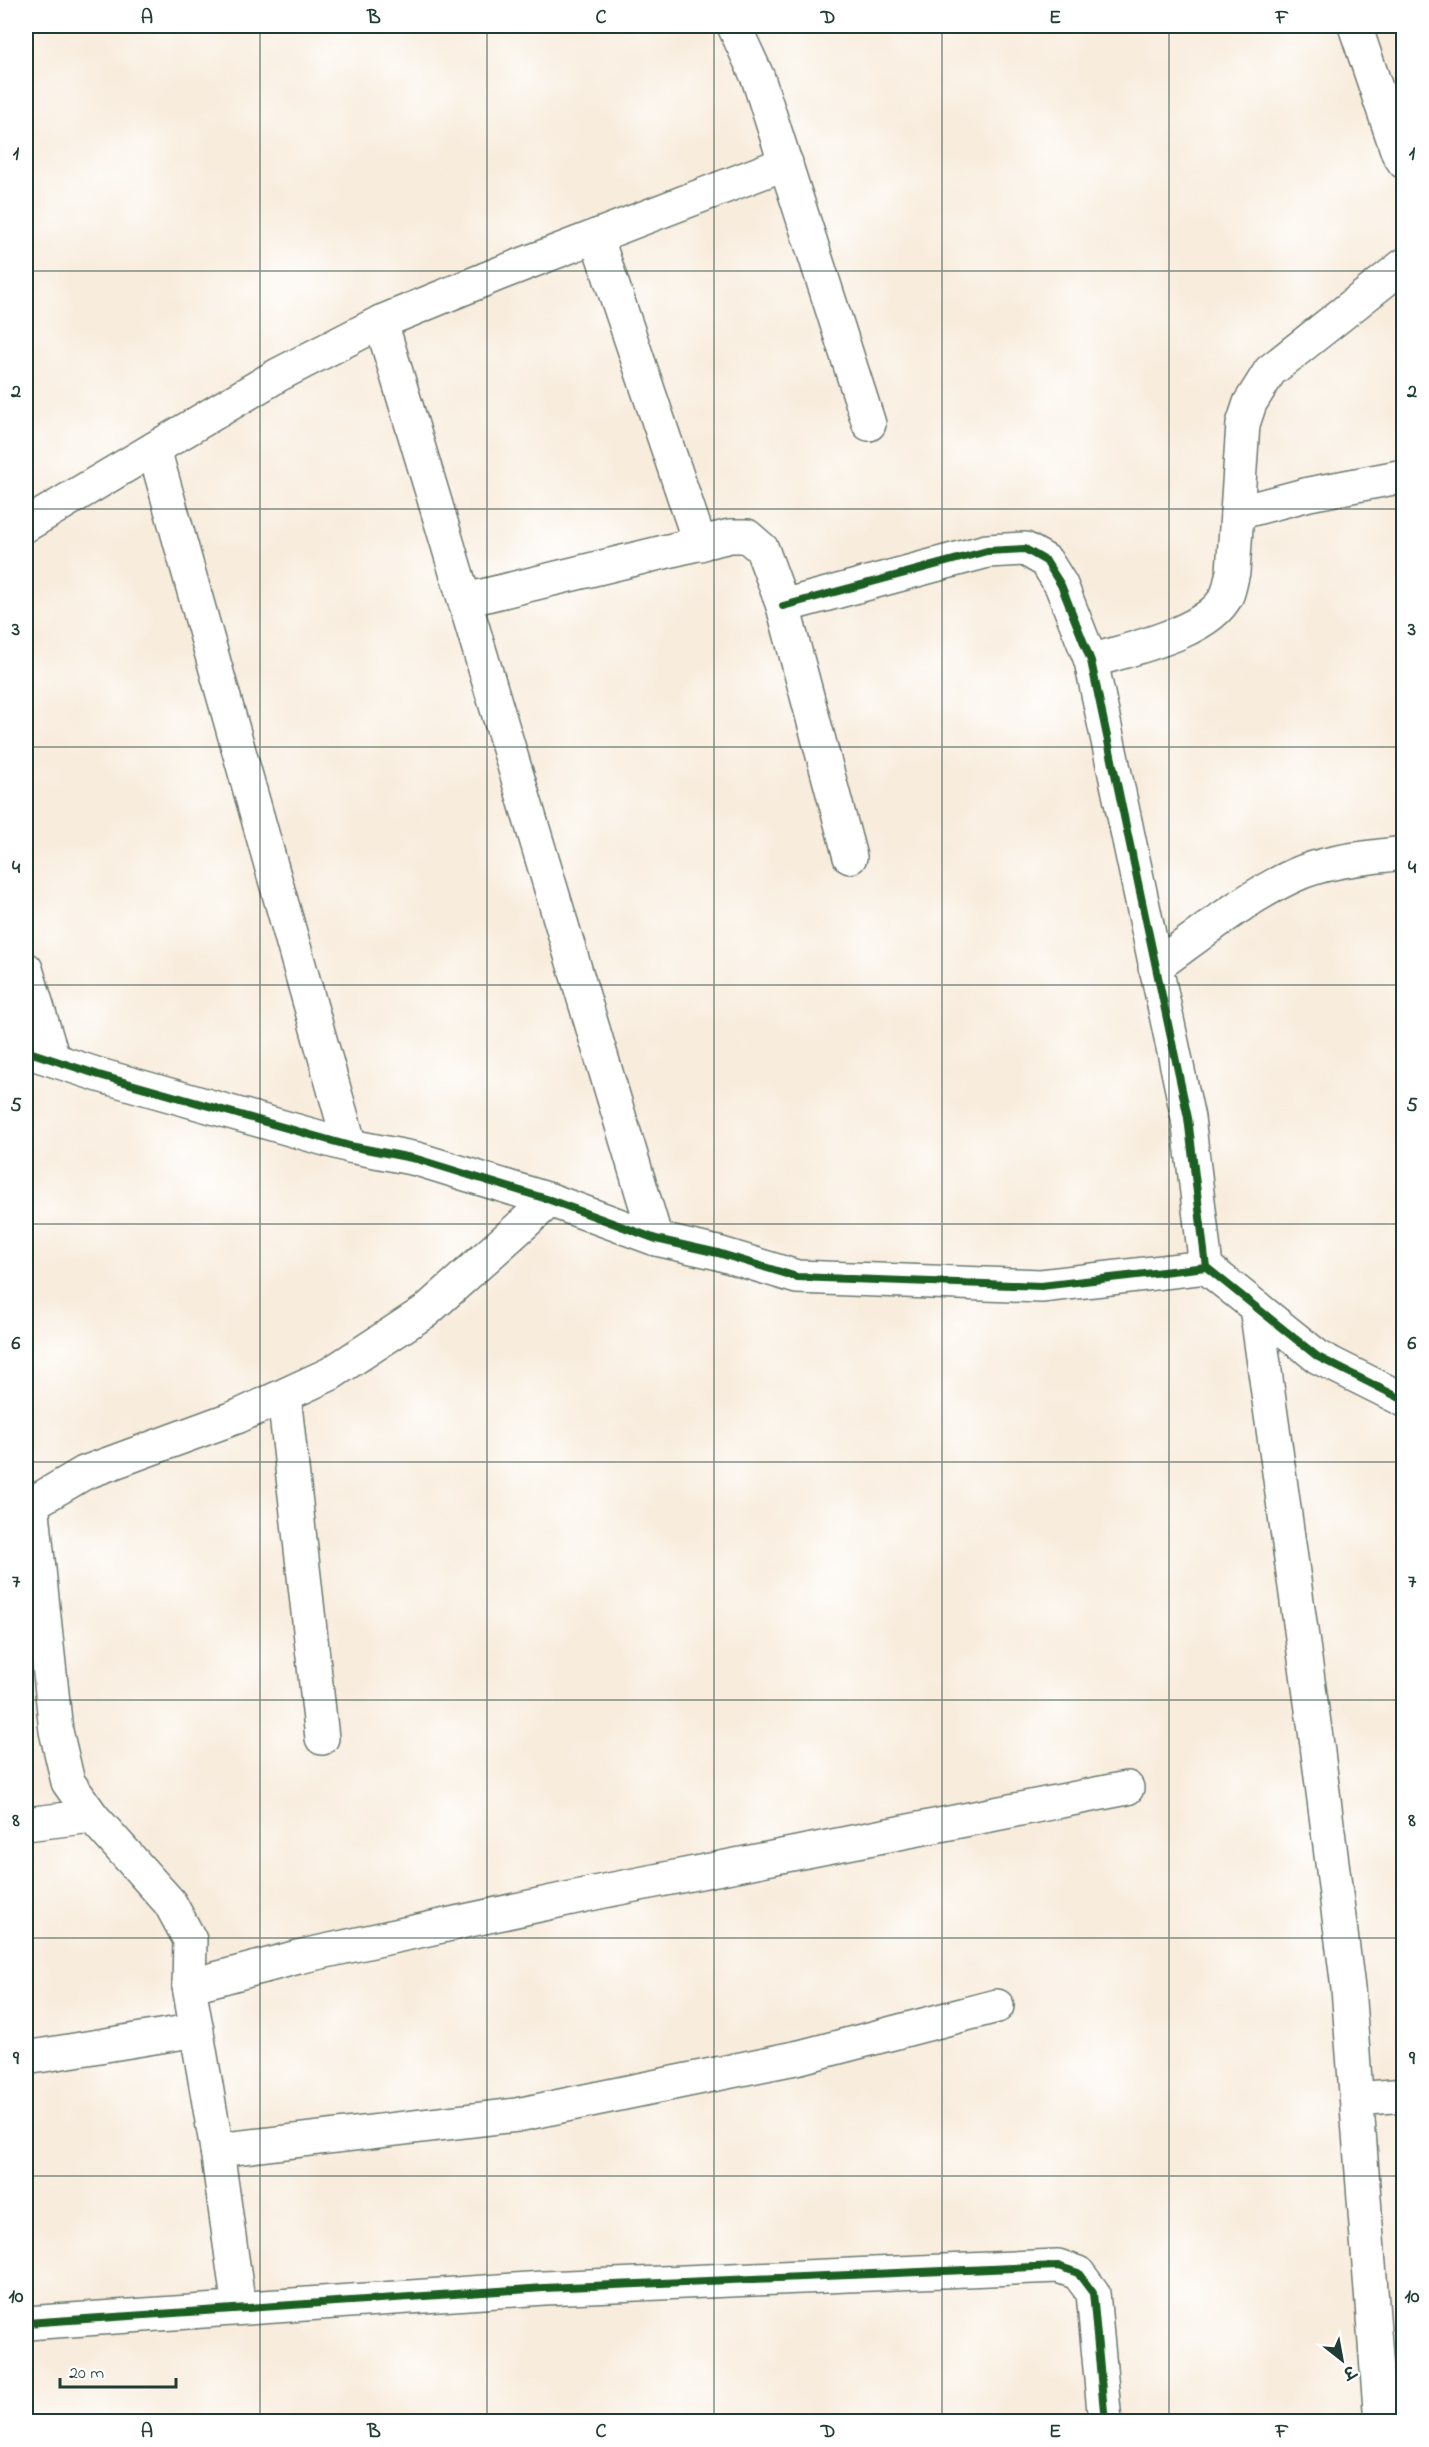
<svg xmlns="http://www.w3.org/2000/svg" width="1429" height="2447" font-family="'Indie Flower','Playpen Sans Deva',sans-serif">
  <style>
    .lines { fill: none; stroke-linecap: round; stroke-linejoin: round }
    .minor-casing { stroke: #6b7a6f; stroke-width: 36 }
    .minor { stroke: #fff; stroke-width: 33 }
    .cycleway-casing { stroke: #fff; stroke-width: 11 }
    .cycleway { stroke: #1b5e20; stroke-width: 8 }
    .grid { fill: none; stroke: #1f3d34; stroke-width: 1.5; stroke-opacity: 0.55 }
    .neatline { fill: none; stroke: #1f3d34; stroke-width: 2 }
    .grid-label { font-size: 20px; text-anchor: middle; font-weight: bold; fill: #1f3d34 }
  </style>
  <rect width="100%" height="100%" fill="#fff"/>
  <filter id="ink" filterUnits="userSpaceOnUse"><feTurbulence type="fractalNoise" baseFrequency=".0167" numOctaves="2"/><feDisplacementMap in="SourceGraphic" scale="12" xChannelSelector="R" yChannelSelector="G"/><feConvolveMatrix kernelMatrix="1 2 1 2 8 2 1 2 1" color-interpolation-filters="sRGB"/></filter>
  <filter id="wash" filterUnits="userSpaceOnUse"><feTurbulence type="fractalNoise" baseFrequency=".008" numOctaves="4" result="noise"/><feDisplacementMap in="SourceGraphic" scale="24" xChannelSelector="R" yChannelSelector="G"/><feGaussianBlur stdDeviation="1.35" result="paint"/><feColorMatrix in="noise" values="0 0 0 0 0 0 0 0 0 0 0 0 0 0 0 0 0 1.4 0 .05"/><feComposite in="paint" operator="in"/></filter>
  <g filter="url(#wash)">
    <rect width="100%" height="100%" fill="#f8ecdc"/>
  </g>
  <g filter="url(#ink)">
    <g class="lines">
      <defs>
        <g id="minor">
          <path d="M 734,26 L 758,78 L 869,424"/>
          <path d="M 1355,26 L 1398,153 L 1404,162"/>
          <path d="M 596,236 L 700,544"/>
          <path d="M 381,322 L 656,1239"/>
          <path d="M 154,449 L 350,1146"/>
          <path d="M 1237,513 L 1309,494 L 1404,476"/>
          <path d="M 26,525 L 278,375 L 381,322 L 498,274 L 786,163"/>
          <path d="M 466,600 L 730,536 L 747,536 L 762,549 L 783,606 L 850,857"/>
          <path d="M 783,606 L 987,551 L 1025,549 L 1046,561 L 1061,585 L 1091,661 L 1188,1118 L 1206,1267 L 1318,1357 L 1404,1400"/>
          <path d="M 1091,661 C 1129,649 1209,633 1227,595 C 1230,588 1231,579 1233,572 L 1243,424 L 1250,403 L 1270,371 L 1404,265"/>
          <path d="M 1155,967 C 1200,935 1244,898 1295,875 C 1328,860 1367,858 1404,853"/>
          <path d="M 26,969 L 53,1059"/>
          <path d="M 26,1051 L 99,1075 L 350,1146 L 417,1159 L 550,1200 L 656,1239 L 718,1253 L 797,1277 L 1041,1286 L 1206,1267"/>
          <path d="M 1256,1307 L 1317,1745 L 1348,1988 L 1381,2422"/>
          <path d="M 284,1396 L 322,1738"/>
          <path d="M 32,1503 L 56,1731 L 68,1782 L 92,1816 L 170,1903 L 190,1940 L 189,1986 L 217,2150 L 239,2308"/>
          <path d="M 26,1507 L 84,1473 L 239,1416 L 330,1374 L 426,1311 L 550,1200"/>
          <path d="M 26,1824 L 92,1816"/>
          <path d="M 189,1986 L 298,1957 L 604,1891 L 1127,1788"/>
          <path d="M 26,2058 L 197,2030"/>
          <path d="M 1357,2099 L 1404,2095"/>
          <path d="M 217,2150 L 517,2115 L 800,2057 L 997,2006"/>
          <path d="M 26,2323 L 544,2288 L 1058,2266 L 1078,2273 L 1093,2293 L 1105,2422"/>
        </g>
      </defs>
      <use href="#minor" class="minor-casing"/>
      <use href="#minor" class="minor"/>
      <defs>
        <g id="cycleway">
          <path d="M 783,606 L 987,551 L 1025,549 L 1046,561 L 1061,585 L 1091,661 L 1188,1118 L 1206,1267 L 1318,1357 L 1404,1400"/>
          <path d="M 26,1051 L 99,1075 L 350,1146 L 417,1159 L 550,1200 L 656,1239 L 718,1253 L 797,1277 L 1041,1286 L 1206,1267"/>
          <path d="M 26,2323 L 544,2288 L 1058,2266 L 1078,2273 L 1093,2293 L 1105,2422"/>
        </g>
      </defs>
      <use href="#cycleway" class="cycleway-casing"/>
      <use href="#cycleway" class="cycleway"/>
    </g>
  </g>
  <path class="grid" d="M 260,26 L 260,2422M 487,26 L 487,2422M 714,26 L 714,2422M 942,26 L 942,2422M 1169,26 L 1169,2422M 26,271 L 1404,271M 26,509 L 1404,509M 26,747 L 1404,747M 26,985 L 1404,985M 26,1224 L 1404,1224M 26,1462 L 1404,1462M 26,1700 L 1404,1700M 26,1938 L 1404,1938M 26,2176 L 1404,2176"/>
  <rect width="1429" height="2447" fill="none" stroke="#fff" stroke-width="66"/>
  <g transform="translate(1342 2360) rotate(149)" stroke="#ffffff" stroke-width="4.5" paint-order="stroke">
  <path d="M0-4.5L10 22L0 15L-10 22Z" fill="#1f3d34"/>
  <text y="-9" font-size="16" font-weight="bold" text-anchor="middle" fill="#1f3d34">उ</text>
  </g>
  <path d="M60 2378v9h116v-9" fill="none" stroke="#1f3d34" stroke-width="3"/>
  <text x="69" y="2378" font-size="18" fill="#1f3d34" stroke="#ffffff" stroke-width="4.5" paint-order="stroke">20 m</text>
  <rect x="33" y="33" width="1363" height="2381" class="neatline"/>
  <g class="grid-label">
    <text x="147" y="23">A</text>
    <text x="374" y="23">B</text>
    <text x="601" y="23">C</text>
    <text x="828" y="23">D</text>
    <text x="1055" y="23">E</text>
    <text x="1282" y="23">F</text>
    <text x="16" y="159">1</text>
    <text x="1412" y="159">1</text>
    <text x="16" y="397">2</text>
    <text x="1412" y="397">2</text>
    <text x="16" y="635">3</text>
    <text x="1412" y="635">3</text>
    <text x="16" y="873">4</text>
    <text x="1412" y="873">4</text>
    <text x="16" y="1111">5</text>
    <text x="1412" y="1111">5</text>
    <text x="16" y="1349">6</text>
    <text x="1412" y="1349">6</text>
    <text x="16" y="1587">7</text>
    <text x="1412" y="1587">7</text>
    <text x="16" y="1826">8</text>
    <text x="1412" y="1826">8</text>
    <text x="16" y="2064">9</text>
    <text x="1412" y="2064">9</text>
    <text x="16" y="2302">10</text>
    <text x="1412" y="2302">10</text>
    <text x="147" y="2437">A</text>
    <text x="374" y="2437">B</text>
    <text x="601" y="2437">C</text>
    <text x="828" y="2437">D</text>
    <text x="1055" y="2437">E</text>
    <text x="1282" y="2437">F</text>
  </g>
</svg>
